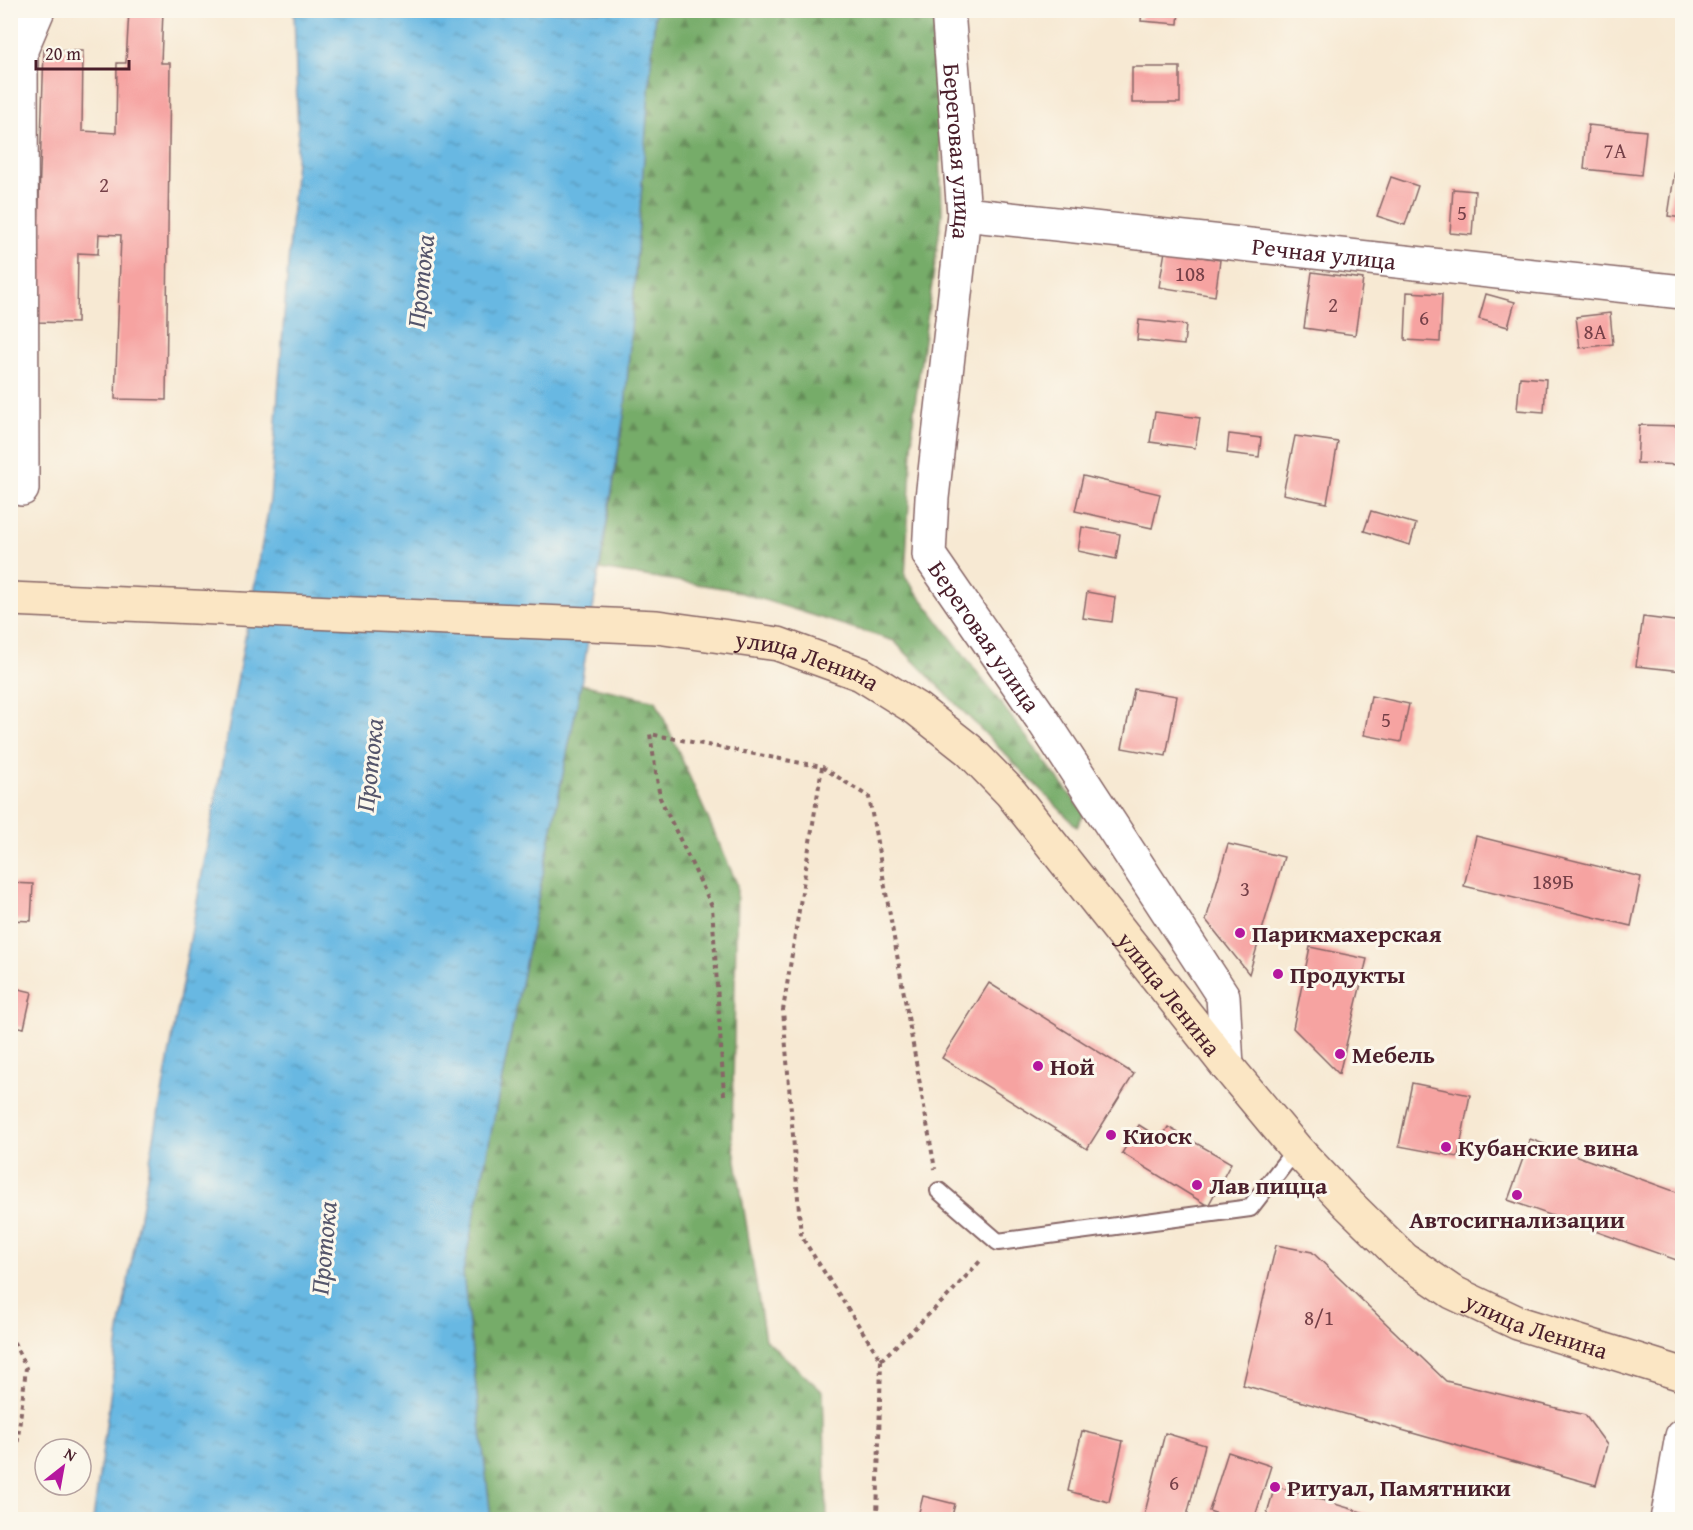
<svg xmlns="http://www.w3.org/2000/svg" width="1693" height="1530" font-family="'Gentium Book Plus',serif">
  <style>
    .forest { fill: url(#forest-firs); stroke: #60664a; stroke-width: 1.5 }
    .water { fill: url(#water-ripples); stroke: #586c86; stroke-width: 1.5 }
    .building { fill: #f6a3a1 }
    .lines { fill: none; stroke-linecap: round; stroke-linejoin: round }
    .service-casing { stroke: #876666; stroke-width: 20 }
    .minor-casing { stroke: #876666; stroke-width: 36 }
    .secondary-casing { stroke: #876666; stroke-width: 36 }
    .path { stroke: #876666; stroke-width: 4; stroke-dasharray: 4.5 4.5; stroke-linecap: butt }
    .service { stroke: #fff; stroke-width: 16 }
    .minor { stroke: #fff; stroke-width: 33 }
    .secondary { stroke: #fbe6c4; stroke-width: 33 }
    .poi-dot { fill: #b5179e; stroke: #fbf7ec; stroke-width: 2 }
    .labels { text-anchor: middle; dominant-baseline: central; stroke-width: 6; stroke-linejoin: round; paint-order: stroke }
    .number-label { font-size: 21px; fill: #754048 }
    .street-label { font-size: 24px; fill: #4a1f2b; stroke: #fbf7ec }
    .poi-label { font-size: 24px; font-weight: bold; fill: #4a1f2b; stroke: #fbf7ec; text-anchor: start }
    .water-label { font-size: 26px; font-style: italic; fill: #54556b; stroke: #fbf7ec }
  </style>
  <defs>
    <pattern id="forest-firs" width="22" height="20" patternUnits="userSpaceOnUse" patternTransform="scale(1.5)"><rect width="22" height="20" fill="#76ac69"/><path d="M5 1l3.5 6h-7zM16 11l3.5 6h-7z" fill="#638b57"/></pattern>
    <pattern id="water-ripples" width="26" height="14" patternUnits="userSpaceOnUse" patternTransform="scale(1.5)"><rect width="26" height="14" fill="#67b8e2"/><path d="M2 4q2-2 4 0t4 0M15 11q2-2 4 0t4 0" fill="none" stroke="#5795b7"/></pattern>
  </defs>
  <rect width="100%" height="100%" fill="#fbf7ec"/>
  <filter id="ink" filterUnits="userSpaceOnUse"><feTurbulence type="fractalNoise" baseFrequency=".0167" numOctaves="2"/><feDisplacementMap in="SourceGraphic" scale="12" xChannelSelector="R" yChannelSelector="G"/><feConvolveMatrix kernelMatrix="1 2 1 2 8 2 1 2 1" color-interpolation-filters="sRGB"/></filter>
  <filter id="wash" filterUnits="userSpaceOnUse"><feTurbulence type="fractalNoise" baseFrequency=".008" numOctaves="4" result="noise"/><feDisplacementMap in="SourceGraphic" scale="24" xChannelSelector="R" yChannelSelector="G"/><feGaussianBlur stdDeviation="1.35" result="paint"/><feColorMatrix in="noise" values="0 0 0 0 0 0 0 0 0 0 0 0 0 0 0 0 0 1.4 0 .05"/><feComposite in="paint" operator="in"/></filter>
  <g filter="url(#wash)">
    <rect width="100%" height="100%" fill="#f7e9d3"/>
    <g class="forest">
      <path d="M 655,11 L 936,11 L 942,213 L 914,411 L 905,577 L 1084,813 L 1077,827 L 894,641 L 729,589 L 600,569 L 625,409 Z"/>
      <path d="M 581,684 L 656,701 L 737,884 L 732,1136 L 765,1339 L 823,1392 L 827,1519 L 491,1519 L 463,1273 Z"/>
    </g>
    <path class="water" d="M 294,11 L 655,11 L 625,409 L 581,684 L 463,1273 L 491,1519 L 93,1520 L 119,1331 L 270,500 L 298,134 Z"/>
    <g id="blocks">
      <g class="building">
        <path d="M 129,10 L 163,10 L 161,63 L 170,63 L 166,400 L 115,399 L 121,235 L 99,234 L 98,254 L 78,253 L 77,323 L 35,322 L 44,50 L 83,51 L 82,131 L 116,133 L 117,63 L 126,63 Z"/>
        <path d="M 1142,10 L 1179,10 L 1178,24 L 1141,21 Z"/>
        <rect x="1132" y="67" width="48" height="36"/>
        <path d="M 1588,125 L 1646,131 L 1641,175 L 1584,169 Z"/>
        <path d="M 1675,170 L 1682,171 L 1682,218 L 1668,216 Z"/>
        <path d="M 1391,177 L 1418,186 L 1405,225 L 1377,216 Z"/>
        <path d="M 1453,189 L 1475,191 L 1472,235 L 1450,233 Z"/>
        <path d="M 1165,251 L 1220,260 L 1215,296 L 1159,287 Z"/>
        <path d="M 1312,272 L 1363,279 L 1355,335 L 1304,328 Z"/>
        <path d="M 1407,292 L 1442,294 L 1440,342 L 1405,340 Z"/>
        <path d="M 1486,294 L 1515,302 L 1508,327 L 1479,319 Z"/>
        <path d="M 1610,313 L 1613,344 L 1580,348 L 1576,317 Z"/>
        <path d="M 1139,320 L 1186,325 L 1184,345 L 1137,340 Z"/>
        <path d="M 1520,377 L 1546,379 L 1544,412 L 1517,410 Z"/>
        <path d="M 1155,412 L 1200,418 L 1195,448 L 1150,442 Z"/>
        <path d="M 1639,425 L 1682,426 L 1682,465 L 1637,463 Z"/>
        <path d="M 1229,434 L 1261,438 L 1259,457 L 1227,453 Z"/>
        <path d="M 1295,436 L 1338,442 L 1327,503 L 1283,494 Z"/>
        <path d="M 1083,476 L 1160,494 L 1152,528 L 1075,511 Z"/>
        <path d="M 1371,511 L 1416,524 L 1410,545 L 1364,531 Z"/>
        <path d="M 1082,527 L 1120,534 L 1116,559 L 1078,551 Z"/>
        <path d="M 1087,592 L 1115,597 L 1112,622 L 1083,618 Z"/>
        <path d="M 1643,617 L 1682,622 L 1682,671 L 1636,666 Z"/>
        <path d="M 1134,689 L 1177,696 L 1166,756 L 1122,748 Z"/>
        <path d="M 1371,696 L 1409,704 L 1401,742 L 1364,735 Z"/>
        <path d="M 1476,836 L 1641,877 L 1631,926 L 1464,886 Z"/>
        <path d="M 1228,844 L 1284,857 L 1249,974 L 1206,920 Z"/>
        <path d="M 10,883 L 33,884 L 31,921 L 10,920 Z"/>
        <path d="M 1310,947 L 1367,959 L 1339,1074 L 1293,1028 Z"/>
        <path d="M 989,983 L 1134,1074 L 1087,1149 L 942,1058 Z"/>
        <path d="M 10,987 L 32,992 L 24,1028 L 10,1025 Z"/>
        <path d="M 1412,1083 L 1470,1095 L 1458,1157 L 1399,1146 Z"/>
        <path d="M 1139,1125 L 1161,1139 L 1168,1127 L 1231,1163 L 1208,1206 L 1122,1153 Z"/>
        <path d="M 1530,1139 L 1682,1194 L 1682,1262 L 1508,1200 Z"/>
        <path d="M 1276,1245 L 1312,1252 L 1446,1381 L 1585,1415 L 1607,1445 L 1596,1485 L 1243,1385 Z"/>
        <path d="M 1082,1431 L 1123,1441 L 1109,1502 L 1068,1491 Z"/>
        <path d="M 1165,1433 L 1205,1445 L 1186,1520 L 1143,1520 Z"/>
        <path d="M 1228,1452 L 1271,1466 L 1254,1520 L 1235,1520 L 1209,1511 Z"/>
        <path d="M 1275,1486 L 1385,1519 L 1385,1520 L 1265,1520 Z"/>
        <path d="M 923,1496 L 955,1504 L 951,1520 L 917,1520 Z"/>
      </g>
    </g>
  </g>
  <g filter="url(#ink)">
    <use href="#blocks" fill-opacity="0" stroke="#876666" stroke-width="1.5"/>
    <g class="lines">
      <defs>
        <path id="service" d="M 939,1191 L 998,1242 L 1250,1208 L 1296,1149"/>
        <g id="minor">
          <path id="s1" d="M 948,10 L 964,214 L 932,498 L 929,555 L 1044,722 L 1223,996 L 1227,1066"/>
          <path id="s2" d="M 964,214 L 1682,292"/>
          <path d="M 22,489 L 21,50 L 38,10"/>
          <path d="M 1667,1520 L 1682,1436"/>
        </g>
        <g id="secondary">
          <path id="s3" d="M 10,599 L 657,627 L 778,644 L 861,674 L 917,709 L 969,750 L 1011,793 L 1227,1066 L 1296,1149 L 1347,1203 L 1404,1259 L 1452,1292 L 1518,1323 L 1682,1374"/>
        </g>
      </defs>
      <use href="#service" class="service-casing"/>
      <use href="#minor" class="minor-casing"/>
      <use href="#secondary" class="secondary-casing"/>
      <g class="path">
        <path d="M 822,767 L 869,797 L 935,1169"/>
        <path d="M 724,1095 L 712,906 L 660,798 L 650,734 L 822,767 L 783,1010 L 801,1236 L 881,1360 L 877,1520"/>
        <path d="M 10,1334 L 26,1368 L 10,1508"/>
        <path d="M 881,1360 L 947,1297 L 982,1259"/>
      </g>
      <use href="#service" class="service"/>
      <use href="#minor" class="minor"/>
      <use href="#secondary" class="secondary"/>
    </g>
  </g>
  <g class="poi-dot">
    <circle cx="1240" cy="933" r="6"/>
    <circle cx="1278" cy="974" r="6"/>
    <circle cx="1340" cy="1054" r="6"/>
    <circle cx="1038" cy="1066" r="6"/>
    <circle cx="1111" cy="1135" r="6"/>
    <circle cx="1446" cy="1147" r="6"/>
    <circle cx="1197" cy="1185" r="6"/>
    <circle cx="1517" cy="1195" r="6"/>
    <circle cx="1275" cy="1487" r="6"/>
  </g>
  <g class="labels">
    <g class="number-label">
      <text x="1615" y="150">7А</text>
      <text x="104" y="184">2</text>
      <text x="1462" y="212">5</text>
      <text x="1190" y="273">108</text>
      <text x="1333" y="304">2</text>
      <text x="1424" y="317">6</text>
      <text x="1595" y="331">8А</text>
      <text x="1386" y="719">5</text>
      <text x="1553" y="881">189Б</text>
      <text x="1245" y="888">3</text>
      <text x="1319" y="1317">8/1</text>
      <text x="1174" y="1482">6</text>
    </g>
    <g class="street-label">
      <text stroke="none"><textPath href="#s1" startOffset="142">Береговая улица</textPath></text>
      <text stroke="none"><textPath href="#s2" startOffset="362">Речная улица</textPath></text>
      <text stroke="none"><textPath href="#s1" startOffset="646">Береговая улица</textPath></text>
      <text stroke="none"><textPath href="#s3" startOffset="802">улица Ленина</textPath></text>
      <text stroke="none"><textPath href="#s3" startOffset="1306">улица Ленина</textPath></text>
      <text stroke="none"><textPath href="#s3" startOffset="1810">улица Ленина</textPath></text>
    </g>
    <g class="poi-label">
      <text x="1252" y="933">Парикмахерская</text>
      <text x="1290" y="974">Продукты</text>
      <text x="1352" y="1054">Мебель</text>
      <text x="1050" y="1066">Ной</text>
      <text x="1123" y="1135">Киоск</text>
      <text x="1458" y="1147">Кубанские вина</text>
      <text x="1209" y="1185">Лав пицца</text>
      <text x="1517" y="1219" text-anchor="middle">Автосигнализации</text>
      <text x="1287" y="1487">Ритуал, Памятники</text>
    </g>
    <g class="water-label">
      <text transform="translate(420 281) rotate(-84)">Протока</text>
      <text transform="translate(369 765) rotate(-84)">Протока</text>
      <text transform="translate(323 1248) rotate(-85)">Протока</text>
    </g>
  </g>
  <rect width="1693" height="1530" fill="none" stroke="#fbf7ec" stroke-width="36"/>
  <g transform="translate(63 1467) rotate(31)"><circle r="28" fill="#fbf7ec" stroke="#b4a19f" stroke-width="1.5"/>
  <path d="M0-4.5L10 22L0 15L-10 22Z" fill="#b5179e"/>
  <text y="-9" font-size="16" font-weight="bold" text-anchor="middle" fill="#4a1f2b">N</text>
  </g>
  <path d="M36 60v9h93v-9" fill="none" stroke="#4a1f2b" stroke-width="3"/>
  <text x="45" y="60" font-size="18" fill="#4a1f2b" stroke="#fbf7ec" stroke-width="4.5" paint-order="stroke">20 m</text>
</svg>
